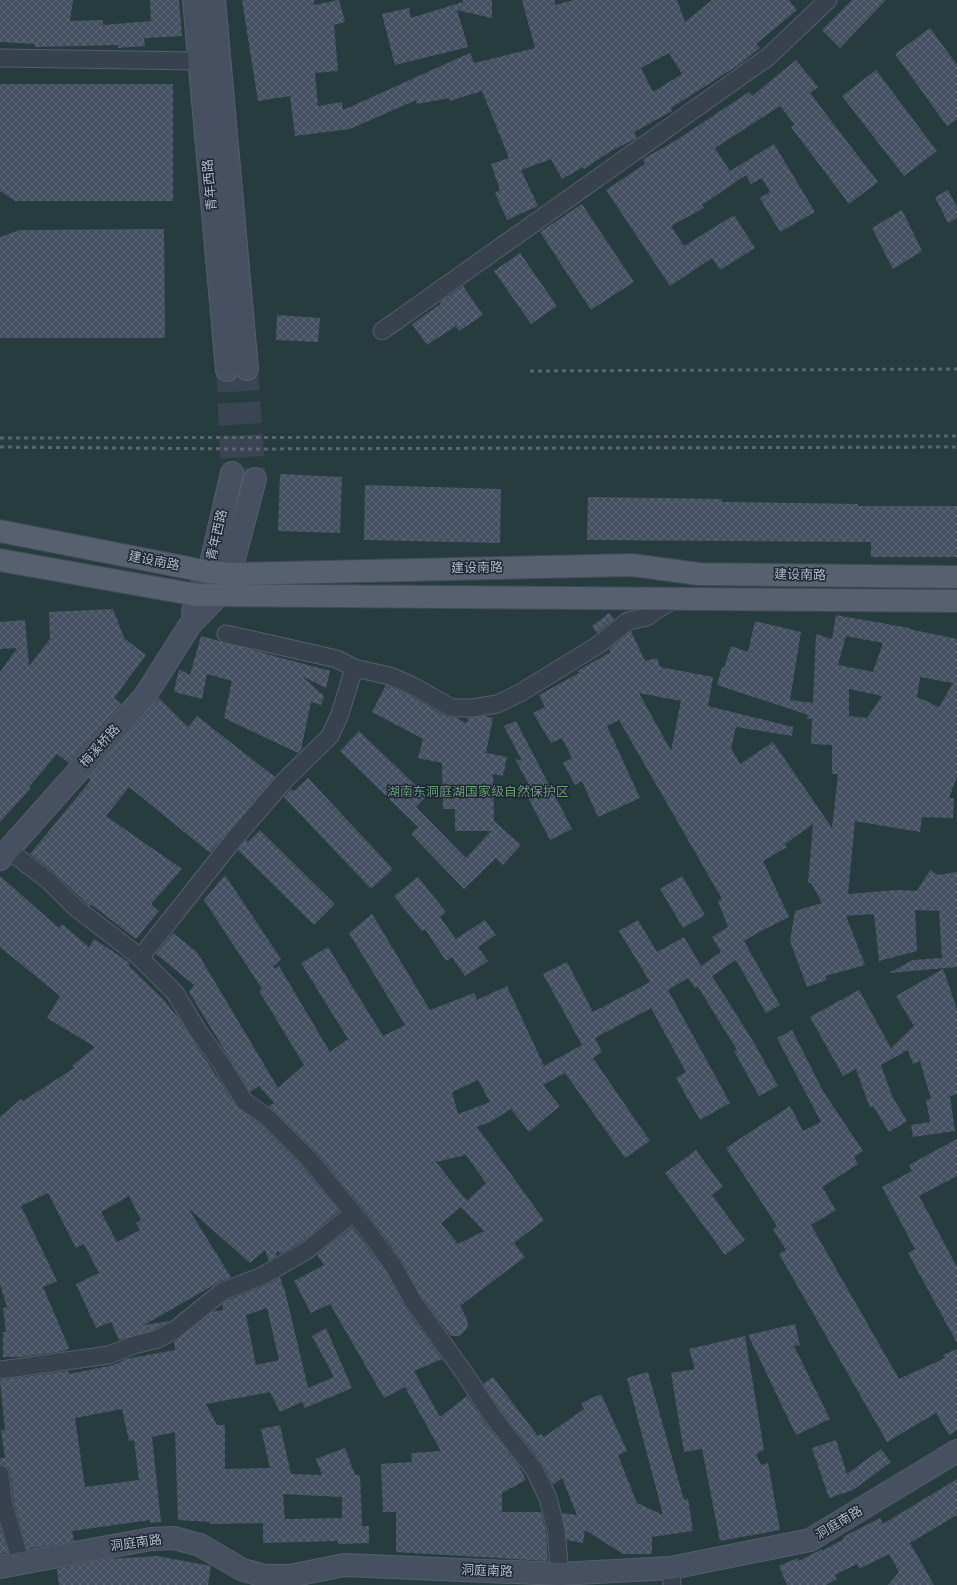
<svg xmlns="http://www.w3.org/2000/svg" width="957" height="1585" font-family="'Varela Round','Noto Sans SC',sans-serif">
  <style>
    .green { fill: #263c3f }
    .building { fill: url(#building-cross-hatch); fill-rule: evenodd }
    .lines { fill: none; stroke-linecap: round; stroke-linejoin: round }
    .secondary-tunnel { stroke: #3a4453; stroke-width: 22; stroke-dasharray: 22 11; stroke-linecap: butt }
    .street-casing { stroke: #565f6c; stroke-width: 19 }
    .secondary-casing { stroke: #565f6c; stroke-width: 24 }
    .primary-casing { stroke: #414a57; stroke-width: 24 }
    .street { stroke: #38414e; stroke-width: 17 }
    .secondary { stroke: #465061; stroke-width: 22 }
    .primary { stroke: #56606e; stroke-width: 22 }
    .rail { stroke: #5a6575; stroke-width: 3; stroke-dasharray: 4 4; stroke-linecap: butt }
    .labels { text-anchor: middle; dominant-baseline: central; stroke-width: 3; stroke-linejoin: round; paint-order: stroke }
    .street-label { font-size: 13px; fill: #b4bcc9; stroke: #1d2633 }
    .park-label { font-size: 13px; fill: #6b9a76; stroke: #1d2633 }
  </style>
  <defs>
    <pattern id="building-cross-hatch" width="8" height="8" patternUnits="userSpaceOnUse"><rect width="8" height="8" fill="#455162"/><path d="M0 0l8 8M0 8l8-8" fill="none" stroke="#5d6877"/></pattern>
  </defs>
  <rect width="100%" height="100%" fill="#242f3e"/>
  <rect class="green" x="0" y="0" width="957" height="1585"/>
  <g class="building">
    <path d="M 0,0 L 73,0 L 70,21 L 103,20 L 103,25 L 151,21 L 150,0 L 179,0 L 182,36 L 144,38 L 145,46 L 118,48 L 118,45 L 35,47 L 35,44 L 0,42 Z"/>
    <path d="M 242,0 L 314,0 L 314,5 L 339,0 L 345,22 L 334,25 L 338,71 L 315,73 L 318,106 L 342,102 L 343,110 L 470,53 L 474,63 L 535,48 L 522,0 L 555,0 L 555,5 L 573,0 L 677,0 L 685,22 L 712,0 L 789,0 L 797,10 L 756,44 L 760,48 L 740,64 L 671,108 L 672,111 L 634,132 L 637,138 L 611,151 L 584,169 L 583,167 L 562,179 L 551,159 L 521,170 L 538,206 L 507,220 L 495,193 L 500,190 L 491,164 L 509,158 L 482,91 L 450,101 L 449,98 L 417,104 L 416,100 L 350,129 L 295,136 L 290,96 L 258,101 ZM 669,53 L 682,74 L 653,92 L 641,68 Z"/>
    <path d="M 463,0 L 492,0 L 492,18 L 457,10 L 468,47 L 395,65 L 382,14 L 409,8 L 411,18 L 463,2 Z"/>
    <path d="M 852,0 L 886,0 L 840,48 L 822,30 Z"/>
    <path d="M 930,28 L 957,65 L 957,119 L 947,126 L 895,54 Z"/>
    <path d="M 796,60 L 818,87 L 810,93 L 878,182 L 849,204 L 791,127 L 795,125 L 780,106 L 715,148 L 730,171 L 774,144 L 815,212 L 780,232 L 760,198 L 770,192 L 762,178 L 751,184 L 746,175 L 702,205 L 704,208 L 671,226 L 684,246 L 734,215 L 755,248 L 720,270 L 712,258 L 670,286 L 606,190 L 645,164 L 643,159 L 675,141 L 749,92 L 752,96 Z"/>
    <path d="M 876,70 L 937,151 L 904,176 L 842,96 Z"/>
    <path d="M 0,84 L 173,84 L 173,201 L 15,201 L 0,191 Z"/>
    <path d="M 948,190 L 957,207 L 957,218 L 948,223 L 935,197 Z"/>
    <path d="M 582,204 L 634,282 L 591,310 L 540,232 Z"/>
    <path d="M 902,210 L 922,251 L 893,269 L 872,228 Z"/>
    <path d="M 164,229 L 165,338 L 0,338 L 0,237 L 20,230 Z"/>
    <path d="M 520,253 L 557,306 L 531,324 L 494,271 Z"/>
    <path d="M 463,286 L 483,315 L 459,331 L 456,326 L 427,345 L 412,324 L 441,304 L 440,302 Z"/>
    <path d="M 277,315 L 320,318 L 318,342 L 276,340 Z"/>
    <path d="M 280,474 L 342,477 L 340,533 L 278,531 Z"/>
    <path d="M 365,485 L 501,489 L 500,543 L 364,540 Z"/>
    <path d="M 588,497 L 722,499 L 722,502 L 858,504 L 858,506 L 957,506 L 957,557 L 871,557 L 871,542 L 587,540 Z"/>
    <path d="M 113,609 L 124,638 L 146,655 L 114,698 L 121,704 L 69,763 L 57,754 L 29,787 L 31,788 L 0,822 L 0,672 L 17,648 L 0,649 L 0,622 L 25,620 L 29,666 L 50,639 L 49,612 Z"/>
    <path d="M 609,613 L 614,619 L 597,633 L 592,626 Z"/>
    <path d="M 836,615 L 909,628 L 909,629 L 957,639 L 957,777 L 949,798 L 954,798 L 953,818 L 922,817 L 920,832 L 855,821 L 848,894 L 896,890 L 917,891 L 930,870 L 938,875 L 957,872 L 957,967 L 889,973 L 913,960 L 942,958 L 939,911 L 915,910 L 917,951 L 879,961 L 874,914 L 846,916 L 865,965 L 825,976 L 827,980 L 807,987 L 790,941 L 795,911 L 822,903 L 811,883 L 808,883 L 813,824 L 785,844 L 787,847 L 763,861 L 789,917 L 759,932 L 744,941 L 780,1005 L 766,1013 L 736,960 L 712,976 L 753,1041 L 778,1086 L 759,1096 L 734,1051 L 737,1050 L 698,987 L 695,988 L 688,978 L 668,990 L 730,1103 L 700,1120 L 676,1078 L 686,1072 L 651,1008 L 595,1038 L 602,1052 L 593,1058 L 650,1141 L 625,1158 L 565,1073 L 543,1085 L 560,1106 L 529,1132 L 511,1109 L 490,1122 L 477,1127 L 544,1220 L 514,1243 L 525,1257 L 460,1306 L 467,1319 L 468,1327 L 460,1336 L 451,1336 L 421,1296 L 402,1261 L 373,1221 L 316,1152 L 269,1106 L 274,1103 L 259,1086 L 250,1092 L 189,992 L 194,985 L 156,954 L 173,933 L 197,952 L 278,1088 L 304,1065 L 259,991 L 262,989 L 204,900 L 225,875 L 281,959 L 273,967 L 274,969 L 279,966 L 330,1052 L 348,1039 L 301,963 L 328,947 L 383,1036 L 405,1025 L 349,933 L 372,914 L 430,1010 L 474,993 L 477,1000 L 507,986 L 544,1066 L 582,1045 L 543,974 L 567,962 L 593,1012 L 650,982 L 619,931 L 638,920 L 657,952 L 684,937 L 701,966 L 721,952 L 712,937 L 728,927 L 718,901 L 722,899 L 619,720 L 607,726 L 640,798 L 598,817 L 582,781 L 575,785 L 563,763 L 572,758 L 562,738 L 551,743 L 533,713 L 545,707 L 539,695 L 579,673 L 577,671 L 611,652 L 609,649 L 631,631 L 645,661 L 657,658 L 660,667 L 713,677 L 708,706 L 793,727 L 792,736 L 736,727 L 731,748 L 740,764 L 773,742 L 832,828 L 838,774 L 832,774 L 832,745 L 811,744 L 812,719 L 807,719 L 808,715 L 717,685 L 722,667 L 724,668 L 731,646 L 748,652 L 755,621 L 801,632 L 790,700 L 813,703 L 816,634 L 832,639 ZM 846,636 L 883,643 L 873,672 L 838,665 ZM 920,677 L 953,683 L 939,707 L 917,697 ZM 849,689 L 882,696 L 867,718 L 849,716 ZM 639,693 L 681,701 L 671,751 ZM 478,1080 L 490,1102 L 458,1114 L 452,1092 ZM 466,1155 L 486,1183 L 467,1201 L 436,1162 ZM 461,1207 L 484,1231 L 458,1244 L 441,1223 Z"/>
    <path d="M 201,636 L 330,671 L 326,688 L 302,676 L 324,696 L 321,705 L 311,702 L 301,750 L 298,753 L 224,718 L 232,681 L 207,674 L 202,699 L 174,692 L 179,669 L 190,675 Z"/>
    <path d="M 386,685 L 407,694 L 447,717 L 456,718 L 467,723 L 468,718 L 484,716 L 493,718 L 486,753 L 507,757 L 503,776 L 493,774 L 494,821 L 521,845 L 503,865 L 496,858 L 464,889 L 411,834 L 418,827 L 340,751 L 359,731 L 427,796 L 416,807 L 466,858 L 491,831 L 455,831 L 455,809 L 443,809 L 442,763 L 418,758 L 423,739 L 372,712 Z"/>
    <path d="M 159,698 L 188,727 L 197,716 L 275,777 L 210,853 L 129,787 L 106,816 L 182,869 L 151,904 L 159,911 L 136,939 L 92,905 L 90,906 L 55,873 L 30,854 L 91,780 L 88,778 Z"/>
    <path d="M 516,721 L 572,829 L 550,840 L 524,790 L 530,787 L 515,759 L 522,761 L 504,726 Z"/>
    <path d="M 308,778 L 393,869 L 371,889 L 284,797 L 291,789 L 294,791 Z"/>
    <path d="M 260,830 L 335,904 L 314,925 L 238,850 L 246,840 L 248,842 Z"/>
    <path d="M 0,876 L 59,928 L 62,924 L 89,947 L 94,939 L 129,962 L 129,966 L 164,1000 L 179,1019 L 236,1106 L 261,1125 L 301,1165 L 339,1211 L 300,1243 L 280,1254 L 278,1251 L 276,1252 L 277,1256 L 269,1261 L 265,1250 L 250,1263 L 188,1208 L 231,1277 L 219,1282 L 144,1325 L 170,1321 L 154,1330 L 119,1340 L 111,1322 L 96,1328 L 76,1284 L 99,1273 L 84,1244 L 76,1248 L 48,1193 L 21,1206 L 57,1281 L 43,1287 L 69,1348 L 65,1351 L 19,1357 L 3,1357 L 3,1332 L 6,1332 L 3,1308 L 7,1307 L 0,1284 L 0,1117 L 21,1099 L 23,1101 L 74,1068 L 72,1066 L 95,1047 L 47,1018 L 60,996 L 0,947 ZM 129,1196 L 141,1220 L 136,1223 L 140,1230 L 117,1242 L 101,1212 Z"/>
    <path d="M 682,876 L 705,915 L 683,928 L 660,889 Z"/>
    <path d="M 418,877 L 446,912 L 440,917 L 456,939 L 485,920 L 496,935 L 478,947 L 488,961 L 465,976 L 452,957 L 446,961 L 425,929 L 422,931 L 394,896 Z"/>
    <path d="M 943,969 L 957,1009 L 957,1094 L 950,1096 L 955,1131 L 913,1137 L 911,1125 L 930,1122 L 926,1099 L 931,1099 L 920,1061 L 913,1064 L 908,1050 L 881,1065 L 892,1096 L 907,1121 L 889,1132 L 873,1106 L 870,1108 L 856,1069 L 843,1076 L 810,1017 L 859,990 L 891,1048 L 914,1026 L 896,996 Z"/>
    <path d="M 792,1030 L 823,1091 L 863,1151 L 854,1157 L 858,1164 L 822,1187 L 836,1210 L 811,1225 L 899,1379 L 945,1358 L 943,1355 L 957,1349 L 957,1430 L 949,1435 L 936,1413 L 887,1442 L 779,1254 L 786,1250 L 773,1229 L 777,1226 L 726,1148 L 790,1106 L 803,1131 L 821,1122 L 777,1038 Z"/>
    <path d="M 957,1139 L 957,1176 L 919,1196 L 957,1267 L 957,1343 L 908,1253 L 915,1249 L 882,1187 L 912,1171 L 909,1165 Z"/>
    <path d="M 696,1150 L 723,1187 L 712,1195 L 745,1240 L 725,1255 L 665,1173 Z"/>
    <path d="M 352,1227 L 386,1272 L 405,1307 L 442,1359 L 414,1371 L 440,1417 L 467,1396 L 485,1423 L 519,1466 L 526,1480 L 502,1493 L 502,1512 L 541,1512 L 546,1532 L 548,1561 L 396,1552 L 396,1512 L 383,1512 L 381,1464 L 412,1462 L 411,1453 L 441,1451 L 405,1387 L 384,1398 L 330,1304 L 311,1313 L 294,1281 L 324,1265 L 317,1255 Z"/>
    <path d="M 280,1277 L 283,1287 L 284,1287 L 308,1388 L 334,1377 L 312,1336 L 326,1328 L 352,1388 L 305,1408 L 302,1402 L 280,1412 L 270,1392 L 206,1404 L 217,1425 L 225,1425 L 225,1469 L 270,1468 L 261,1429 L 280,1425 L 291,1474 L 322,1475 L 316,1459 L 345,1448 L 355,1475 L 360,1475 L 362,1526 L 369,1526 L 369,1543 L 338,1544 L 338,1541 L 263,1543 L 263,1523 L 210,1524 L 210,1522 L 178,1520 L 175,1432 L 152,1437 L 161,1522 L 150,1523 L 150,1520 L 72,1531 L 74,1541 L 27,1549 L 14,1502 L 10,1472 L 8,1468 L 0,1464 L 0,1458 L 5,1458 L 1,1430 L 5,1430 L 0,1380 L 68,1371 L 69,1374 L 114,1365 L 126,1359 L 175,1350 L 174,1342 L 212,1312 L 223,1310 L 222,1305 L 228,1300 L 266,1285 ZM 267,1308 L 279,1360 L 256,1365 L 246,1315 ZM 122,1409 L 129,1441 L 134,1440 L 139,1480 L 85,1487 L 75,1418 ZM 283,1494 L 342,1497 L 342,1518 L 285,1519 Z"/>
    <path d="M 795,1324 L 800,1345 L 794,1346 L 830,1419 L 796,1435 L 748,1335 Z"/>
    <path d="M 745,1336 L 764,1450 L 756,1454 L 761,1465 L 768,1463 L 780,1530 L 720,1541 L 702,1449 L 684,1452 L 671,1373 L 695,1369 L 689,1349 Z"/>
    <path d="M 648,1372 L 684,1500 L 688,1499 L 693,1531 L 652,1537 L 652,1554 L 623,1554 L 585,1530 L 583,1543 L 567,1540 L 562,1513 L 577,1515 L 562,1478 L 553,1485 L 542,1463 L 501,1411 L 483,1384 L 493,1377 L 538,1436 L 541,1434 L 544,1437 L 584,1409 L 581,1403 L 601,1394 L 627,1451 L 618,1455 L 637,1503 L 663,1515 L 627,1378 Z"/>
    <path d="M 836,1440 L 847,1474 L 881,1449 L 891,1462 L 853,1490 L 829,1498 L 812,1448 Z"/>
    <path d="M 957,1479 L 957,1515 L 910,1543 L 934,1585 L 888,1585 L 899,1572 L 889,1554 L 859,1569 L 857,1564 L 835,1575 L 837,1579 L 826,1585 L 787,1585 L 779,1566 L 798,1558 L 799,1561 L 822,1549 L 822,1551 L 844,1539 L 843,1537 L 880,1518 L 883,1524 Z"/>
    <path d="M 0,1526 L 8,1553 L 0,1554 Z"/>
    <path d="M 157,1556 L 211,1566 L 208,1585 L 59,1585 L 57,1569 L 109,1559 Z"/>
  </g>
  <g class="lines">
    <g class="secondary-tunnel">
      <path d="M 247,369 L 255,479"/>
      <path d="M 227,370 L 232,473"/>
    </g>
    <defs>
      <g id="street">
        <path d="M 0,58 L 199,61"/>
        <path d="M 382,331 L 768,57 L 828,0"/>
        <path d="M 354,668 L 390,676 L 411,685 L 452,708 L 472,708 L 497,704 L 520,693 L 598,645 L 628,621 L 647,617 L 656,610 L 676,599"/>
        <path d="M 8,850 L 49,881 L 75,907 L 136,954 L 175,993 L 198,1031 L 221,1063 L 244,1101 L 267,1117 L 308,1158 L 365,1227 L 394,1267 L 413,1301 L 465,1374 L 493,1417 L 534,1469 L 548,1498 L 556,1530 L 560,1574"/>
        <path d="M 140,958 L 235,838 L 285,780 L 330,736 L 340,714 L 354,668 L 337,659 L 226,634"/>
        <path d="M 0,1370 L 109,1355 L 134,1345 L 158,1339 L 176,1329 L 223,1291 L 262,1276 L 306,1251 L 353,1213"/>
        <path d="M 0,1474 L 4,1504 L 21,1563"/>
        <path d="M 671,1568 L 672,1585"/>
      </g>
      <g id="secondary">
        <path d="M 194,0 L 227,370"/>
        <path d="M 214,0 L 247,369"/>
        <path d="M 193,613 L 197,595 L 209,572 L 232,473"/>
        <path d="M 0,859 L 145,696 L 190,625 L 219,595 L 230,574 L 255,479"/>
        <path d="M 0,1567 L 151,1539 L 174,1538 L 200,1545 L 243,1570 L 265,1576 L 290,1576 L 344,1565 L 560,1574 L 671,1568 L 810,1540 L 957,1451"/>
      </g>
      <g id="primary">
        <path d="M 0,531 L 209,572 L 230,574 L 632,565 L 699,574 L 957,577"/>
        <path d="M 0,560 L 197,595 L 957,601"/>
      </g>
    </defs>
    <use href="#street" class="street-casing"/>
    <use href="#secondary" class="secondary-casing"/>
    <use href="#primary" class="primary-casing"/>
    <use href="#street" class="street"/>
    <use href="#secondary" class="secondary"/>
    <use href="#primary" class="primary"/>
    <g class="rail">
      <path d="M 530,371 L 957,369"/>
      <path d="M 0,438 L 957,436"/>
      <path d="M 0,447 L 238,449 L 957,447"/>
    </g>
  </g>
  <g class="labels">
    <g class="street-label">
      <text transform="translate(210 185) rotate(-95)">青年西路</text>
      <text transform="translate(217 535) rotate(-77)">青年西路</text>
      <text transform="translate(154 561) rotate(11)">建设南路</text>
      <text transform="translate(477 568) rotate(-1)">建设南路</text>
      <text transform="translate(800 575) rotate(1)">建设南路</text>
      <text transform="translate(100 746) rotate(-48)">梅溪桥路</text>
      <text transform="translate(839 1523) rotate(-31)">洞庭南路</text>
      <text transform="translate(136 1543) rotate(-8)">洞庭南路</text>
      <text transform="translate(487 1571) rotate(2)">洞庭南路</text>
    </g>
    <g class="park-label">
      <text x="478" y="792">湖南东洞庭湖国家级自然保护区</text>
    </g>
  </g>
</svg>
